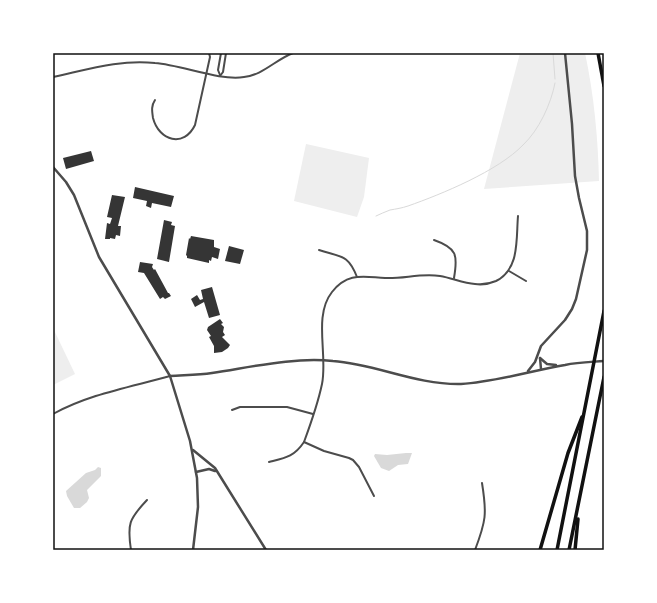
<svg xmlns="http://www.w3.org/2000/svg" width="657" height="603" font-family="Overpass,sans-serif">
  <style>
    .green { fill: #eee }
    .water { fill: #d9d9d9 }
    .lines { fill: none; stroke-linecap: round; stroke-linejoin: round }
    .stream { stroke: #d9d9d9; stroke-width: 1 }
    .building { fill: #353535 }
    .minor { stroke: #4c4c4c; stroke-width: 2 }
    .tertiary { stroke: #4c4c4c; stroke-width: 2.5 }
    .motorway { stroke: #111; stroke-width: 3.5 }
    .neatline { fill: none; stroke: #111; stroke-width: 1.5 }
  </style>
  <rect width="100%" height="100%" fill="#fff"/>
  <g class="green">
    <path d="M 520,53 L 585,53 C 594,95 598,138 599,181 L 484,189 Z"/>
    <path d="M 306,144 L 369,158 L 364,197 L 357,217 L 294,201 Z"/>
    <path d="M 53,328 L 75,374 L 53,385 Z"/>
  </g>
  <g class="water">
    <path d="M 406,453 L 412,453 L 408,464 L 398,465 L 389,471 L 381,468 L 374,456 L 375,454 L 387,455 Z"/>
    <path d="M 98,467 L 101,468 L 101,476 L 87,490 L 89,498 L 87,502 L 80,508 L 74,508 L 67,496 L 66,491 L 86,473 L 95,470 Z"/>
  </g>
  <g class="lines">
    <g class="stream">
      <path d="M 553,53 L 555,79"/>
      <path d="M 376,216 C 380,214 385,212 390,210 C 396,209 402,208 408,206 C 442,194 498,171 523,145 C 539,130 551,104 555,83"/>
    </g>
  </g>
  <g class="building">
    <path d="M 91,151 L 94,161 L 66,169 L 63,158 Z"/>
    <path d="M 135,187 L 174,196 L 171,207 L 152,203 L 151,208 L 146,206 L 147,201 L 133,198 Z"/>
    <path d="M 112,195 L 125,197 L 118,226 L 121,226 L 120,236 L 116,235 L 115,239 L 110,238 L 110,239 L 105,239 L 107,223 L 110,224 L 112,218 L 107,217 Z"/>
    <path d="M 164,220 L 172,222 L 171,225 L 175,226 L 169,262 L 157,259 Z"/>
    <path d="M 191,236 L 214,240 L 214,247 L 220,249 L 218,259 L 212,257 L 211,261 L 209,260 L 209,263 L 187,258 L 187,256 L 186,255 L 189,238 L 190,239 Z"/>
    <path d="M 229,246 L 244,250 L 240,264 L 225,261 Z"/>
    <path d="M 140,262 L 153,264 L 152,267 L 154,270 L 155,269 L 168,293 L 169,293 L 171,296 L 165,299 L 163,297 L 160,299 L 144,273 L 138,272 Z"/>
    <path d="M 212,287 L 220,315 L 209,318 L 204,302 L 195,307 L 191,299 L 197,295 L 200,300 L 203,299 L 201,290 Z"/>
    <path d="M 220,319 L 223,323 L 221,324 L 224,327 L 223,332 L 225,335 L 222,337 L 230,345 L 228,348 L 222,352 L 214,353 L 214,346 L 209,337 L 211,336 L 207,330 L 208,327 Z"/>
  </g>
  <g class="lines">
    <g class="minor">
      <path d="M 220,75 L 218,70 L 221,53"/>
      <path d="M 220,76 L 223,72 L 226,53"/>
      <path d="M 53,77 C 86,70 120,59 155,63 C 182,65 219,81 244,77 C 263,75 275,60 293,53"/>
      <path d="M 155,100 C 151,106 152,111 153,118 C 159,141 184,148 195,125 L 210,57 L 209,53"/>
      <path d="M 434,240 C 457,248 458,255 454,278"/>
      <path d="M 319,250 C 341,257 348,254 357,277"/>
      <path d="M 509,271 L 526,281"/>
      <path d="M 232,410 L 240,407 L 287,407 L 313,414"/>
      <path d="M 53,414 C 89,394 131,387 170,376"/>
      <path d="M 304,442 L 324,451 L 349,458 L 353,460 L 359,467 L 374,496"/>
      <path d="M 269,462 C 285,458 294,457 304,442 C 311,423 318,403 322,384 C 328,355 313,316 332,292 C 348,272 363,277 385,278 C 403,279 421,273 440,276 C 452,278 463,283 475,284 C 482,285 489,284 496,281 C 520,269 516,239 518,216"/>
      <path d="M 131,550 C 127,524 129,519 147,500"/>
      <path d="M 475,550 C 486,521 487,514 482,483"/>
    </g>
    <g class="tertiary">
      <path d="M 53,167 L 66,182 L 74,195 L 99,257 L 170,376 L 190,441 L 197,478 L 198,507 L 193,550"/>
      <path d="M 540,358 L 547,364 L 556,365"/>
      <path d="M 540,358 L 541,369"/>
      <path d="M 528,371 L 535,362 L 541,346 L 565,320 L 572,309 L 576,299 L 587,250 L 587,231 L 579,198 L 575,176 L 572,124 L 565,53"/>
      <path d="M 170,376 C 184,375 198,375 212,373 C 252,367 293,357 333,361 C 376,364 416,385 461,384 C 496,382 530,371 565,365 C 578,362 591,362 604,361"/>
      <path d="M 193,450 L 215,468 L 266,550"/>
      <path d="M 196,472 L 209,469 L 215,471"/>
    </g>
    <g class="motorway">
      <path d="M 598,53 L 604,86"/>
      <path d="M 540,550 L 568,453 L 582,417"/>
      <path d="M 557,550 L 604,311"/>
      <path d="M 569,550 L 604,377"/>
      <path d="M 575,550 L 578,519"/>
    </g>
  </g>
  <rect width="657" height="603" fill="none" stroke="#ffffff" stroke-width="108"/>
  <rect x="54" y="54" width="549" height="495" class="neatline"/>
</svg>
